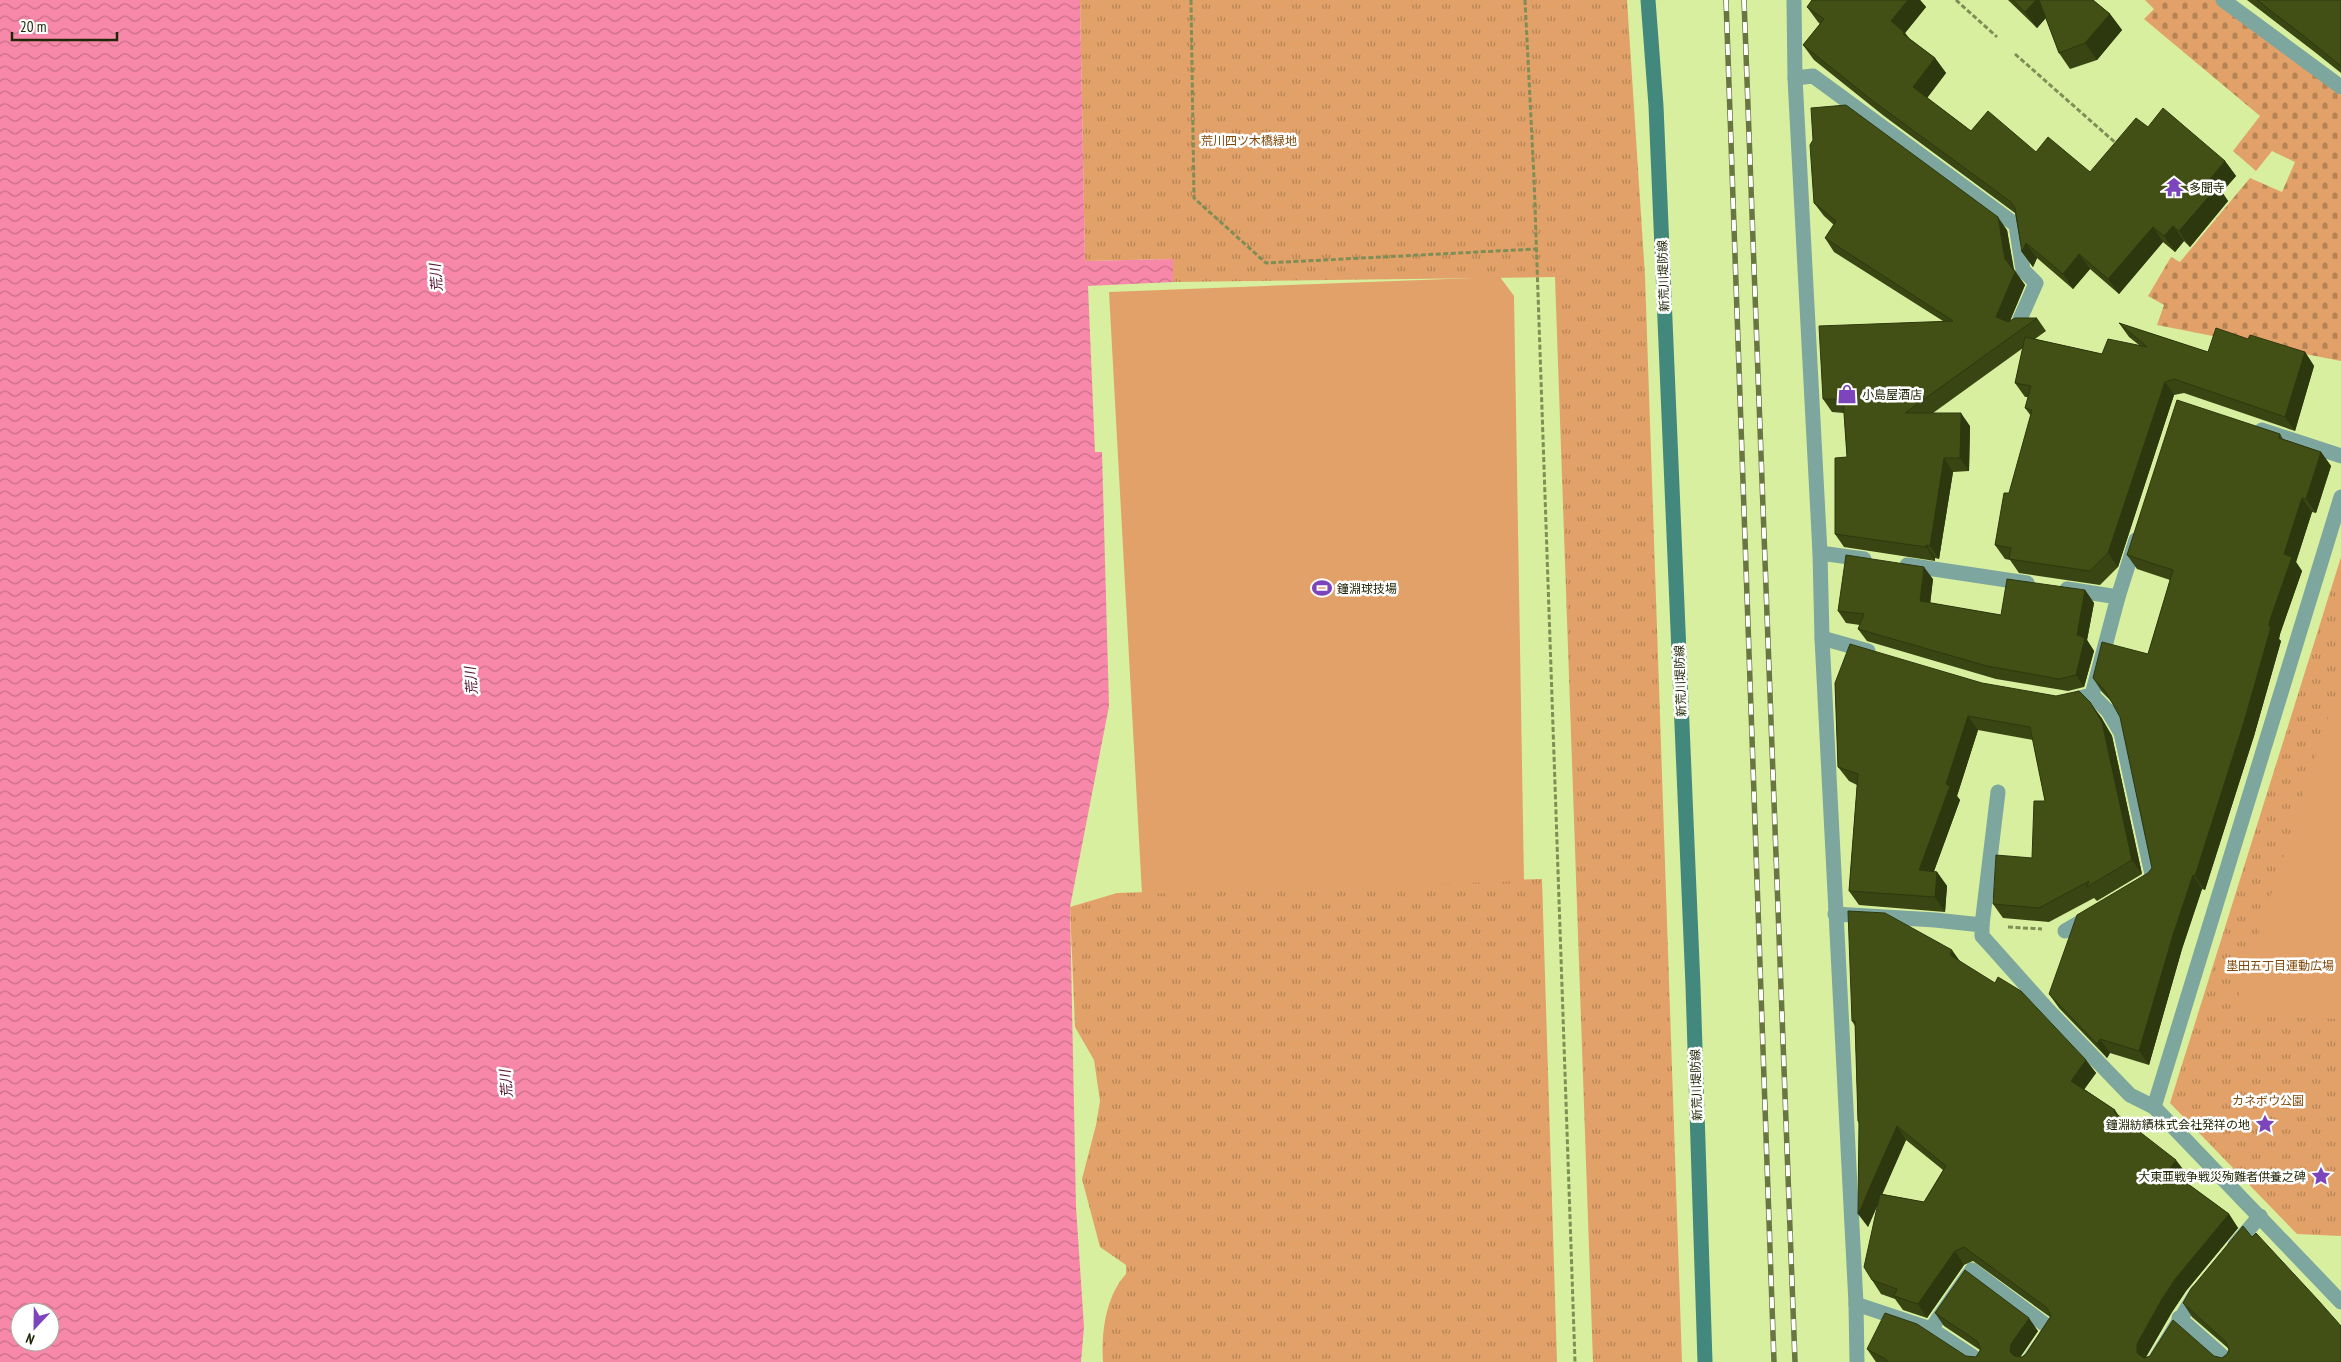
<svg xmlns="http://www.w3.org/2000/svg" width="2341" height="1362" font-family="'PT Sans Narrow','Noto Sans JP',sans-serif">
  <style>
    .grass { fill: url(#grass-tufts) }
    .cemetery { fill: url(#cemetery-stones) }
    .garden { fill: #e1a169 }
    .water { fill: url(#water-waves); fill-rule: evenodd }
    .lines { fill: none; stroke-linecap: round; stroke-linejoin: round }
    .path { stroke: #7f8e56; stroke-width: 3; stroke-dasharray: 5 2.5; stroke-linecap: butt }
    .lane { stroke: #7ca69e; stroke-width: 15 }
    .street { stroke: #7ca69e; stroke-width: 15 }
    .secondary { stroke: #43887c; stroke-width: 15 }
    .rail-casing { stroke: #697643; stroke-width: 5.5 }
    .rail { stroke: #fff; stroke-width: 4; stroke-dasharray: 11; stroke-linecap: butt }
    .wall { fill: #394512; fill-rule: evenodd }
    .shaded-wall { fill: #2e380f }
    .building { fill: #425015; stroke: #2e380f }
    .labels { text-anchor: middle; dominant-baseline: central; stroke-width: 5; stroke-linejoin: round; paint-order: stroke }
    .park-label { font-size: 12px; fill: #804909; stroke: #fff }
    .poi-label { font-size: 12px; fill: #202707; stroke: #fff; text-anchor: start }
    .street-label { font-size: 12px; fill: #202707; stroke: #fff }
    .water-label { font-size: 14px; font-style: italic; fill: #58132e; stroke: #fff }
  </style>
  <defs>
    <pattern id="grass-tufts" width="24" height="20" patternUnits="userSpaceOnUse" patternTransform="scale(1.25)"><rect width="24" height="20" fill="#e1a169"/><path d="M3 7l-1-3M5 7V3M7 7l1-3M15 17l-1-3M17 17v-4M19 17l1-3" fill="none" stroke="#b68354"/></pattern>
    <pattern id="cemetery-stones" width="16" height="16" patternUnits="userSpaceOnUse" patternTransform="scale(1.25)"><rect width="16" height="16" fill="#e1a169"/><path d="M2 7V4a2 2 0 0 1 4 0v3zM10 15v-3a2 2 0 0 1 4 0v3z" fill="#b68354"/></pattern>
    <pattern id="water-waves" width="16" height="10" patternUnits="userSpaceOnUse" patternTransform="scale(1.25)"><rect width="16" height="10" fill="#f888aa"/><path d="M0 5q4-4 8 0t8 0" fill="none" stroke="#c86f88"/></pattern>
  </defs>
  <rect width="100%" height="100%" fill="#d8ef9f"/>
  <g class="grass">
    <path d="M 1080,0 L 1627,0 L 1645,276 L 1682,1362 L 1593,1362 L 1555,277 L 1173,282 L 1172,259 L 1085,261 Z"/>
    <path d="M 2341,557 L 2341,1236 L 2297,1234 L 2170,1103 Z"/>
    <path d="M 1542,879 L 1557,1362 L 1103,1362 C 1101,1332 1106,1296 1126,1274 L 1126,1265 L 1100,1247 L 1082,1179 L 1096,1125 L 1100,1101 L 1094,1060 L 1075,1027 L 1070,907 L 1117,893 Z"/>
  </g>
  <path class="cemetery" d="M 2145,0 L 2216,0 L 2341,95 L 2341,361 L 2157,325 L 2164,305 L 2148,296 L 2171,257 L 2180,262 L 2250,178 L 2282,192 L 2295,162 L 2272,151 L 2256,171 L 2233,151 L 2260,116 L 2144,19 L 2154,9 Z"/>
  <g class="garden">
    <path d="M 1500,277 L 1514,296 L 1524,881 L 1142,894 L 1109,292 Z"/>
    <path d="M 2341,677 L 2341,1019 L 2232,1016 Z"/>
  </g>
  <path class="water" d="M 0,0 L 1080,0 L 1085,261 L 1173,259 L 1173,282 L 1088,286 L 1095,452 L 1102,452 L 1109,706 L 1070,907 L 1076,1207 L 1084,1327 L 1081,1362 L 0,1362 ZM 20,1312 L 50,1312 L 50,1342 L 20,1342 Z"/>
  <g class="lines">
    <g class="path">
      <path d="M 1191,0 L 1194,198 L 1266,263 L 1536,249"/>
      <path d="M 1525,0 L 1534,178 L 1575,1362"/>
      <path d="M 1956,0 L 1997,37"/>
      <path d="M 2015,54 L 2118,145"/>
      <path d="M 2008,927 L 2042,929"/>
    </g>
    <g class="lane">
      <path d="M 2223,0 L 2341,87"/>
      <path d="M 1795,78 L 1813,76 L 2016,225 L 2023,270 L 2036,283 L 2017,326"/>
      <path d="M 1822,638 L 1868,651"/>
      <path d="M 2079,698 L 2092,695 L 2108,711 L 2121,733 L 2153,879 L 2145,884"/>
      <path d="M 1835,914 L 1935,920 L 1982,925 L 1982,936 L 2049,1011 L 2130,1095 L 2154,1107"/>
      <path d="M 1982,925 L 1998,792"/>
      <path d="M 2065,931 L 2091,916"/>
      <path d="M 2235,1245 L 2260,1216"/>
      <path d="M 1856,1304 L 1931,1329 L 1981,1362"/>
      <path d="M 2179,1318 L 2229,1362"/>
      <path d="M 1931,1329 L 1972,1270 L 2051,1329 L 2028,1362"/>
      <path d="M 2154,1362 L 2197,1292"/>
    </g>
    <g class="street">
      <path d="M 1794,0 L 1795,78 L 1820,553 L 1822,638 L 1856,1304 L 1857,1362"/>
      <path d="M 2262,430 L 2341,456"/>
      <path d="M 2341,497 L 2154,1107 L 2341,1302"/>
      <path d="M 1820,553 L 1864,559"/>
      <path d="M 1907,565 L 2027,583"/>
      <path d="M 2067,589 L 2118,597"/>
      <path d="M 2092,695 L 2118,597 L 2136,540"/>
    </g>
    <path class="secondary" d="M 1648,0 L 1656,106 L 1693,986 L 1705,1362"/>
    <defs>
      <g id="rail">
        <path d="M 1726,0 L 1774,1362"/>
        <path d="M 1744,0 L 1795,1362"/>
      </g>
    </defs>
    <use href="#rail" class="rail-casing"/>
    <use href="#rail" class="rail"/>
  </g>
  <g class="wall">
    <path d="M 1812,0 L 1920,0 L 1926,7 L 1905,33 L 1910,39 L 1935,58 L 1946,73 L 1927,98 L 1971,131 L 2036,152 L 2090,172 L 2148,127 L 2225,161 L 2236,176 L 2222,192 L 2228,201 L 2190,247 L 2184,241 L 2175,252 L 2163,242 L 2119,294 L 2090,269 L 2073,289 L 2037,258 L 2033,267 L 2022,252 L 2015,213 L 1884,116 L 1814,60 L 1803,45 L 1820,24 L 1818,22 L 1807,7 Z"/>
    <path d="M 2008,0 L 2094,0 L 2094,1 L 2110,14 L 2122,30 L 2097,60 L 2070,69 L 2059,53 L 2046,18 L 2037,28 Z"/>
    <path d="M 2247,0 L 2341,0 L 2341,73 L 2316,53 Z"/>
    <path d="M 1814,203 L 2007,230 L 2014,269 L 2025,285 L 2010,321 L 2037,318 L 2046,331 L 2035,339 L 2102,354 L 2139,345 L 2129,337 L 2119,323 L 2208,352 L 2248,339 L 2305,352 L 2314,366 L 2295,431 L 2184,393 L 2174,395 L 2118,567 L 2100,585 L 2019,573 L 2010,560 L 2005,559 L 1995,545 L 2031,416 L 2025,408 L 2028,397 L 2025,397 L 2015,383 L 2023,348 L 1933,413 L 1970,426 L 1969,471 L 1953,472 L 1939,559 L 1935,558 L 1935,561 L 1844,547 L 1835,534 L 1847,457 L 1844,413 L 1832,412 L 1823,399 L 1943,321 L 1834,252 L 1825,238 L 1834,225 L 1824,216 Z"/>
    <path d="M 2280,434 L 2283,439 L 2321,452 L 2331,466 L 2316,513 L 2312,512 L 2296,562 L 2302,571 L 2280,634 L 2279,639 L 2281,641 L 2254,736 L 2205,890 L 2202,889 L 2182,949 L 2149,1065 L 2110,1053 L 2107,1058 L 2059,1008 L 2049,994 L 2152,868 L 2120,717 L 2112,702 L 2102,692 L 2093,678 L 2148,654 L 2170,580 L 2137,569 L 2127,555 Z"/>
    <path d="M 1933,579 L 1930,603 L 2001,615 L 2085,590 L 2094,603 L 2087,640 L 2094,651 L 2084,687 L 2068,691 L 1996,679 L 1867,641 L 1858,629 L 1860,625 L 1846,623 L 1838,611 Z"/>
    <path d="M 1835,683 L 2101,717 L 2112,736 L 2142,874 L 2097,901 L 2094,898 L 2049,922 L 2003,918 L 1993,904 L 2032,858 L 2045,801 L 2033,740 L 1978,730 L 1957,796 L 1960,800 L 1934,871 L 1937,872 L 1947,886 L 1945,912 L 1859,905 L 1849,891 L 1857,785 L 1849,781 L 1838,767 Z"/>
    <path d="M 1960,961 L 2086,1060 L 2096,1073 L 2084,1089 L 2115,1110 L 2119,1116 L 2186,1173 L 2181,1179 L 2229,1214 L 2238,1228 L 2186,1291 L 2172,1312 L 2146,1357 L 2214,1356 L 2222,1358 L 2227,1354 L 2229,1349 L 2192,1317 L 2183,1303 L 2341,1362 L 1876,1362 L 1867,1349 L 1976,1357 L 1980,1350 L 1944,1326 L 1935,1313 L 2038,1331 L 2020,1357 L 2022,1357 L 2026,1354 L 2050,1317 L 1973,1261 L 1964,1265 L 1927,1318 L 1903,1310 L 1895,1299 L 1881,1294 L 1872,1280 L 1878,1204 L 1868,1227 L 1859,1124 L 1858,1121 L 1855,1026 L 1852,1021 ZM 1906,1140 L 1943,1170 L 1924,1202 L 1882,1194 Z"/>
  </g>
  <g class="shaded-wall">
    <path d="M 1908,0 L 1920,0 L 1926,7 L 1905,33 L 1915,47 L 1891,21 Z"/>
    <path d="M 2036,0 L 2040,0 L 2049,14 L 2037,28 L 2025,12 Z"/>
    <path d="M 2110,14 L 2122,30 L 2097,60 L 2085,43 Z"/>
    <path d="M 1935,58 L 1946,73 L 1924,102 L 1913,87 Z"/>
    <path d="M 2225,161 L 2236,176 L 2222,192 L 2228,201 L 2190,247 L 2179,231 L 2210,179 Z"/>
    <path d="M 1998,217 L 2007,230 L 2014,272 L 2005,259 Z"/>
    <path d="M 2173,226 L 2184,241 L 2175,252 L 2164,236 Z"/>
    <path d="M 2153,227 L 2163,242 L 2119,294 L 2108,279 Z"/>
    <path d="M 2026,243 L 2037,258 L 2033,267 L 2022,252 Z"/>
    <path d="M 2079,254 L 2090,269 L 2073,289 L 2063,274 Z"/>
    <path d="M 2015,272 L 2025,285 L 2006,330 L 1996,317 Z"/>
    <path d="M 2305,352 L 2314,366 L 2295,431 L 2285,417 Z"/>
    <path d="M 2165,382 L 2174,395 L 2118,567 L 2108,553 Z"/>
    <path d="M 1961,413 L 1970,426 L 1969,471 L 1960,458 Z"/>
    <path d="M 2321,452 L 2331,466 L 2316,513 L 2306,499 Z"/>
    <path d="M 1944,458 L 1953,472 L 1939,559 L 1930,546 Z"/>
    <path d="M 2302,498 L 2312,512 L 2296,562 L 2302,571 L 2280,634 L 2279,639 L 2281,641 L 2254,736 L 2205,890 L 2195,876 L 2269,626 L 2284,554 Z"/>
    <path d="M 1926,545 L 1935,558 L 1935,561 L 1926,547 Z"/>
    <path d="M 1924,567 L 1933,579 L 1929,614 L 1920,601 Z"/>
    <path d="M 2085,590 L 2094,603 L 2087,640 L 2094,651 L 2084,687 L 2076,675 L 2077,635 Z"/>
    <path d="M 2090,702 L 2101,717 L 2112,736 L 2142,874 L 2132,860 Z"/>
    <path d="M 1968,716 L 1978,730 L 1957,796 L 1960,800 L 1929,885 L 1919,870 Z"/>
    <path d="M 1937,872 L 1947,886 L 1945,912 L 1935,897 Z"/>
    <path d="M 2193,875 L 2202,889 L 2182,949 L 2149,1065 L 2139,1051 L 2173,935 Z"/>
    <path d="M 1952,950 L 1962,964 L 1950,955 Z"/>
    <path d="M 2100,1039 L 2110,1053 L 2107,1058 L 2097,1044 Z"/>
    <path d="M 2086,1060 L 2096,1073 L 2081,1094 L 2071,1081 Z"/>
    <path d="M 1897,1126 L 1906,1140 L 1868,1227 L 1858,1214 Z"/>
    <path d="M 2176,1160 L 2186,1173 L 2178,1183 L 2169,1170 Z"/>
    <path d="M 2229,1214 L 2238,1228 L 2186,1291 L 2172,1312 L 2146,1357 L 2146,1362 L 2137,1353 L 2137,1344 L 2162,1299 L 2176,1278 Z"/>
    <path d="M 1955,1251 L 1964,1265 L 1927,1318 L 1918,1304 Z"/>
    <path d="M 2029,1318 L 2038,1331 L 2017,1362 L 2010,1352 L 2011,1344 Z"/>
  </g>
  <g class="building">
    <path d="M 1812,0 L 1908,0 L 1891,21 L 1904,32 L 1903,34 L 1935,58 L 1913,87 L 1971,131 L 1988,111 L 2036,152 L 2048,137 L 2090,172 L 2136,118 L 2148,127 L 2163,108 L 2225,161 L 2210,179 L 2218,186 L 2179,231 L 2173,226 L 2164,236 L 2153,227 L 2108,279 L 2079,254 L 2063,274 L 2026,243 L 2022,252 L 2015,208 L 2011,202 L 1873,101 L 1803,45 L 1824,19 L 1807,7 Z"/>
    <path d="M 2013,0 L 2036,0 L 2025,12 Z"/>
    <path d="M 2039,0 L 2093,0 L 2110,14 L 2085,43 L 2059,53 Z"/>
    <path d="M 2257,0 L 2341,0 L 2341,66 L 2305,37 Z"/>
    <path d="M 1846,105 L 1998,217 L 2005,259 L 2015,272 L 1996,317 L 2008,322 L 2015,318 L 2037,318 L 1905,413 L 1961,413 L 1960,458 L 1944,458 L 1930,546 L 1926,545 L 1926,547 L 1835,534 L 1835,458 L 1847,457 L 1843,399 L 1823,399 L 1819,326 L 1953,321 L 1825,238 L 1836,221 L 1814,203 L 1810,145 L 1813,140 L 1811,108 Z"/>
    <path d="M 2119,323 L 2208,352 L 2216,328 L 2248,339 L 2250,335 L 2305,352 L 2285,417 L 2174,379 L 2165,382 L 2108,553 L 2090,571 L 2009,559 L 2011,548 L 1995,545 L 2004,493 L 2009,493 L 2032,410 L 2025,408 L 2031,386 L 2015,383 L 2025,337 L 2102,354 L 2108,339 L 2147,347 Z"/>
    <path d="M 2177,400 L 2280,434 L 2279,438 L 2321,452 L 2306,499 L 2302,498 L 2284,554 L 2292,557 L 2270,620 L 2269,626 L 2271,627 L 2244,722 L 2195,876 L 2193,875 L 2173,935 L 2139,1051 L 2100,1039 L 2097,1044 L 2049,994 L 2077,915 L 2148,873 L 2152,868 L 2120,717 L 2106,692 L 2093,678 L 2102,642 L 2148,654 L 2173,570 L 2127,555 Z"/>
    <path d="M 1846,555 L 1924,567 L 1920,601 L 2001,615 L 2007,579 L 2085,590 L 2077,635 L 2085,638 L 2076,675 L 2059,679 L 1987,666 L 1858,629 L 1864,614 L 1838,611 Z"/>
    <path d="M 1850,644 L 1982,683 L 2056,696 L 2079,691 L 2090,702 L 2102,722 L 2132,860 L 2087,887 L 2089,881 L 2039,908 L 1993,904 L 1996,855 L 2032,858 L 2034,801 L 2045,801 L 2030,727 L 1968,716 L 1946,784 L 1950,786 L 1919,870 L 1937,872 L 1935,897 L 1849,891 L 1858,774 L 1838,767 L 1835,683 Z"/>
    <path d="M 1848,911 L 1885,913 L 1952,950 L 1950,955 L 1995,983 L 1998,977 L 2021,991 L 2086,1060 L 2071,1081 L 2115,1110 L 2114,1112 L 2176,1160 L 2169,1170 L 2229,1214 L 2176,1278 L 2162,1299 L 2137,1344 L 2137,1353 L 2144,1358 L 2150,1356 L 2173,1320 L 2214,1356 L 2222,1358 L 2227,1354 L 2229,1350 L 2226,1342 L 2183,1303 L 2191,1289 L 2243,1226 L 2252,1237 L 2256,1233 L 2318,1300 L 2341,1326 L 2341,1362 L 1886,1362 L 1887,1360 L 1867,1349 L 1885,1313 L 1917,1324 L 1966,1356 L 1976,1357 L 1981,1349 L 1977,1341 L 1935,1313 L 1965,1270 L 2029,1318 L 2011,1344 L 2010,1352 L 2014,1356 L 2022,1357 L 2026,1354 L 2051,1316 L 2047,1308 L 1964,1247 L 1955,1251 L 1918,1304 L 1894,1296 L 1897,1289 L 1872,1280 L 1864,1267 L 1880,1194 L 1924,1202 L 1946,1166 L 1897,1126 L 1858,1214 L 1859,1121 L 1858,1121 L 1855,1021 L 1852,1021 Z"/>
  </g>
  <defs>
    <symbol id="temple-bare" viewBox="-9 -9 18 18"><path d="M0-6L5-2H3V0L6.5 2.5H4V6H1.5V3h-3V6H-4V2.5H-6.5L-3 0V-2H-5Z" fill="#7c45bc" stroke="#fff" stroke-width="2.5" paint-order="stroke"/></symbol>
    <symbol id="shop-bare" viewBox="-9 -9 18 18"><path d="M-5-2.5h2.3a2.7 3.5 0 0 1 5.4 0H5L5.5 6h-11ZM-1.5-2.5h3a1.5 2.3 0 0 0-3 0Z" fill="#7c45bc" stroke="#fff" stroke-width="2.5" paint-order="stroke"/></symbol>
    <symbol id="stadium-bare" viewBox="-9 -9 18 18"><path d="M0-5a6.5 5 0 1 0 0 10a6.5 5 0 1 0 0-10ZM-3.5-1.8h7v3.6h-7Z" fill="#7c45bc" stroke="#fff" stroke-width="2.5" paint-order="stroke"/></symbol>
    <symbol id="sight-bare" viewBox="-9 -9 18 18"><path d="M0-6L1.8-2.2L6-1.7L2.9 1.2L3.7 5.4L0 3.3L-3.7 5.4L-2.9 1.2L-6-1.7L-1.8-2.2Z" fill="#7c45bc" stroke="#fff" stroke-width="2.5" paint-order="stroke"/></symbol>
  </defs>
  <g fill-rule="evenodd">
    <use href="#temple-bare" x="2160" y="173" width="28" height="28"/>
    <use href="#shop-bare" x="1833" y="380" width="28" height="28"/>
    <use href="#stadium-bare" x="1308" y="574" width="28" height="28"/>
    <use href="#sight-bare" x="2251" y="1110" width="28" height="28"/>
    <use href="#sight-bare" x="2307" y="1162" width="28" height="28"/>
  </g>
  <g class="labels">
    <g class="park-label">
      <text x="1249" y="140">荒川四ツ木橋緑地</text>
      <text x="2280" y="965">墨田五丁目運動広場</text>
      <text x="2268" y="1100">カネボウ公園</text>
    </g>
    <g class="poi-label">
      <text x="2189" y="187">多聞寺</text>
      <text x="1862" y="394">小島屋酒店</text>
      <text x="1337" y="588">鐘淵球技場</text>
      <text x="2250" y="1124" text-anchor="end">鐘淵紡績株式会社発祥の地</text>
      <text x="2306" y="1176" text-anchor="end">大東亜戦争戦災殉難者供養之碑</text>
    </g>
    <g class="street-label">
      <text transform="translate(1663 276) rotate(-92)">新荒川堤防線</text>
      <text transform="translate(1680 681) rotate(-92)">新荒川堤防線</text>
      <text transform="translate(1696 1085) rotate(-92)">新荒川堤防線</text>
    </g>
    <g class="water-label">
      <text transform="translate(436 278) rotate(-95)">荒川</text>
      <text transform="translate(471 681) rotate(-95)">荒川</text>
      <text transform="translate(506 1084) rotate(-95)">荒川</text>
    </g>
  </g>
  <g transform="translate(35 1327) rotate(202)"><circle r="24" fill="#ffffff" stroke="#a6a99c"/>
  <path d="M0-4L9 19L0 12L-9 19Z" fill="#7c45bc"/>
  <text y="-8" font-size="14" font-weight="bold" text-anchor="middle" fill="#202707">N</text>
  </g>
  <path d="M12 32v8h105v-8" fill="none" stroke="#202707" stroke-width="2.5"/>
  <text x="20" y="32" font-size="15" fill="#202707" stroke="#ffffff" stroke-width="4" paint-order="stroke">20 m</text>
</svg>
